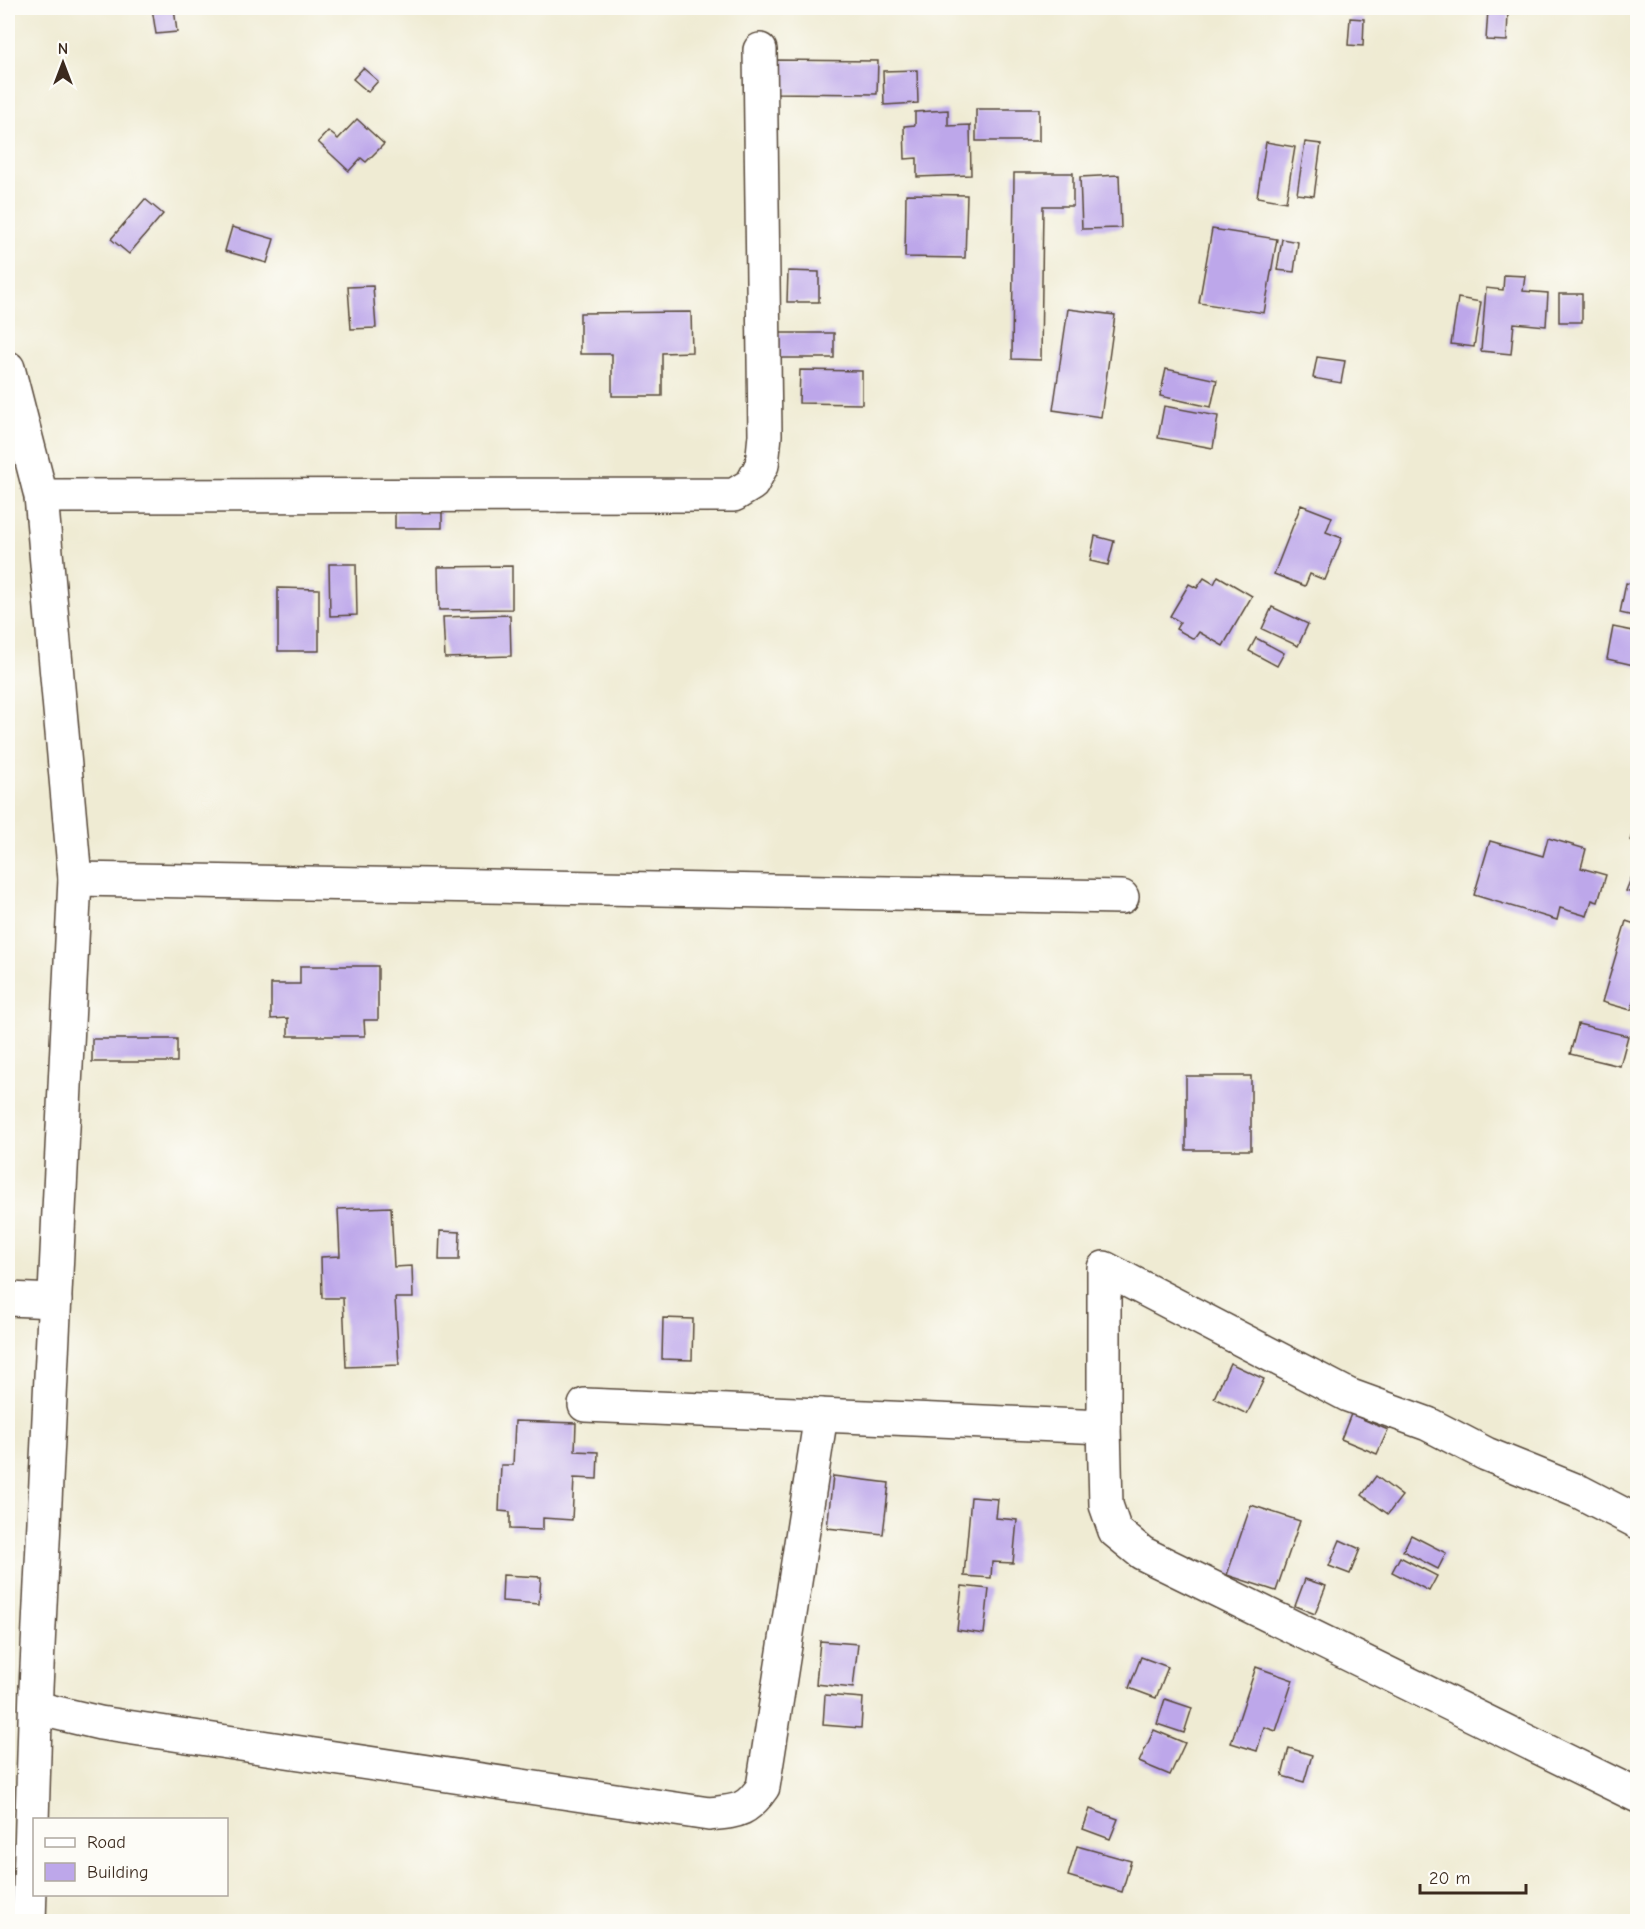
<svg xmlns="http://www.w3.org/2000/svg" width="1645" height="1929" font-family="'Comic Neue',sans-serif">
  <style>
    .building { fill: #bda7ea }
    .lines { fill: none; stroke-linecap: round; stroke-linejoin: round }
    .minor-casing { stroke: #564739; stroke-width: 36 }
    .minor { stroke: #fff; stroke-width: 33 }
  </style>
  <rect width="100%" height="100%" fill="#fdfcf7"/>
  <filter id="ink" filterUnits="userSpaceOnUse"><feTurbulence type="fractalNoise" baseFrequency=".0167" numOctaves="2"/><feDisplacementMap in="SourceGraphic" scale="12" xChannelSelector="R" yChannelSelector="G"/><feConvolveMatrix kernelMatrix="1 2 1 2 8 2 1 2 1" color-interpolation-filters="sRGB"/></filter>
  <filter id="wash" filterUnits="userSpaceOnUse"><feTurbulence type="fractalNoise" baseFrequency=".008" numOctaves="4" result="noise"/><feDisplacementMap in="SourceGraphic" scale="24" xChannelSelector="R" yChannelSelector="G"/><feGaussianBlur stdDeviation="1.35" result="paint"/><feColorMatrix in="noise" values="0 0 0 0 0 0 0 0 0 0 0 0 0 0 0 0 0 1.4 0 .05"/><feComposite in="paint" operator="in"/></filter>
  <g filter="url(#wash)">
    <rect width="100%" height="100%" fill="#efebd3"/>
    <g id="blocks">
      <g class="building">
        <path d="M 152,8 L 174,8 L 177,32 L 156,34 Z"/>
        <path d="M 1488,9 L 1508,10 L 1507,41 L 1486,40 Z"/>
        <path d="M 1350,18 L 1364,19 L 1363,46 L 1348,45 Z"/>
        <path d="M 770,60 L 878,61 L 877,94 L 770,93 Z"/>
        <path d="M 363,68 L 378,81 L 368,92 L 353,79 Z"/>
        <path d="M 917,70 L 918,103 L 884,105 L 883,71 Z"/>
        <rect x="976" y="109" width="63" height="32"/>
        <path d="M 948,110 L 948,126 L 970,125 L 971,175 L 917,177 L 917,158 L 905,159 L 904,126 L 915,125 L 915,112 Z"/>
        <path d="M 357,119 L 384,144 L 366,162 L 361,158 L 349,171 L 318,142 L 328,131 L 338,139 Z"/>
        <path d="M 1266,142 L 1295,147 L 1286,202 L 1257,197 Z"/>
        <path d="M 1305,142 L 1321,144 L 1314,196 L 1297,194 Z"/>
        <path d="M 1014,173 L 1073,173 L 1073,206 L 1043,206 L 1041,360 L 1012,359 Z"/>
        <path d="M 1119,175 L 1121,228 L 1082,229 L 1080,177 Z"/>
        <path d="M 906,194 L 967,195 L 965,258 L 905,257 Z"/>
        <path d="M 145,199 L 163,214 L 129,254 L 111,239 Z"/>
        <path d="M 232,227 L 274,239 L 267,263 L 225,251 Z"/>
        <path d="M 1212,229 L 1277,239 L 1264,313 L 1199,303 Z"/>
        <path d="M 1282,239 L 1298,242 L 1294,272 L 1277,270 Z"/>
        <path d="M 788,271 L 819,272 L 819,302 L 787,302 Z"/>
        <path d="M 1504,275 L 1525,276 L 1523,291 L 1548,293 L 1546,326 L 1514,323 L 1511,354 L 1481,351 L 1486,288 L 1503,290 Z"/>
        <path d="M 373,286 L 376,328 L 351,329 L 348,287 Z"/>
        <rect x="1559" y="294" width="23" height="28"/>
        <path d="M 1458,298 L 1481,302 L 1474,347 L 1451,344 Z"/>
        <path d="M 1068,309 L 1115,315 L 1101,417 L 1053,410 Z"/>
        <path d="M 691,312 L 692,352 L 662,353 L 662,396 L 612,396 L 612,354 L 580,354 L 580,313 Z"/>
        <rect x="778" y="333" width="56" height="25"/>
        <path d="M 1317,357 L 1345,361 L 1341,383 L 1313,378 Z"/>
        <path d="M 1166,369 L 1217,380 L 1211,407 L 1160,396 Z"/>
        <path d="M 800,370 L 862,371 L 862,404 L 799,403 Z"/>
        <path d="M 1164,406 L 1218,416 L 1213,448 L 1158,438 Z"/>
        <path d="M 1301,505 L 1332,517 L 1326,532 L 1342,538 L 1325,580 L 1310,574 L 1305,586 L 1274,574 Z"/>
        <rect x="395" y="512" width="47" height="16"/>
        <path d="M 1095,536 L 1114,541 L 1108,565 L 1090,561 Z"/>
        <path d="M 329,564 L 356,564 L 357,615 L 330,616 Z"/>
        <path d="M 512,566 L 512,609 L 439,610 L 438,567 Z"/>
        <path d="M 1218,576 L 1252,596 L 1223,646 L 1199,632 L 1194,639 L 1176,629 L 1180,622 L 1170,616 L 1189,584 L 1197,588 L 1204,578 L 1214,584 Z"/>
        <path d="M 1626,583 L 1638,585 L 1638,617 L 1620,613 Z"/>
        <path d="M 278,588 L 319,589 L 319,651 L 278,651 Z"/>
        <path d="M 1272,607 L 1308,624 L 1298,646 L 1262,629 Z"/>
        <path d="M 510,615 L 511,656 L 445,658 L 443,617 Z"/>
        <path d="M 1613,627 L 1638,632 L 1638,666 L 1607,659 Z"/>
        <path d="M 1256,638 L 1284,653 L 1277,666 L 1249,651 Z"/>
        <path d="M 1638,819 L 1638,843 L 1630,840 Z"/>
        <path d="M 1548,838 L 1586,849 L 1581,868 L 1606,875 L 1598,902 L 1592,900 L 1587,916 L 1560,908 L 1557,920 L 1474,895 L 1490,841 L 1543,856 Z"/>
        <path d="M 1637,864 L 1638,864 L 1638,895 L 1626,891 Z"/>
        <path d="M 1626,921 L 1638,925 L 1638,988 L 1631,1010 L 1602,1002 Z"/>
        <path d="M 300,966 L 378,966 L 378,1020 L 364,1020 L 365,1036 L 288,1036 L 288,1018 L 271,1019 L 271,984 L 300,984 Z"/>
        <path d="M 1578,1024 L 1628,1036 L 1620,1066 L 1570,1054 Z"/>
        <rect x="92" y="1039" width="85" height="23"/>
        <rect x="1186" y="1076" width="65" height="74"/>
        <path d="M 391,1207 L 394,1267 L 412,1266 L 413,1298 L 395,1298 L 399,1365 L 346,1367 L 343,1298 L 322,1298 L 321,1257 L 340,1256 L 338,1209 Z"/>
        <path d="M 440,1231 L 460,1232 L 459,1260 L 439,1260 Z"/>
        <path d="M 663,1318 L 693,1319 L 692,1360 L 662,1359 Z"/>
        <path d="M 1230,1363 L 1264,1379 L 1247,1414 L 1214,1398 Z"/>
        <path d="M 1351,1414 L 1388,1430 L 1377,1454 L 1341,1439 Z"/>
        <path d="M 515,1421 L 576,1423 L 575,1451 L 598,1452 L 597,1479 L 574,1478 L 572,1520 L 543,1518 L 543,1530 L 510,1529 L 510,1512 L 499,1511 L 501,1465 L 513,1465 Z"/>
        <path d="M 833,1476 L 889,1483 L 883,1534 L 827,1528 Z"/>
        <path d="M 1376,1476 L 1402,1496 L 1388,1514 L 1362,1495 Z"/>
        <path d="M 971,1497 L 998,1499 L 996,1518 L 1017,1520 L 1013,1563 L 992,1562 L 991,1578 L 964,1576 Z"/>
        <path d="M 1251,1505 L 1300,1521 L 1276,1591 L 1227,1575 Z"/>
        <path d="M 1411,1535 L 1446,1553 L 1438,1569 L 1403,1551 Z"/>
        <path d="M 1340,1540 L 1360,1549 L 1350,1574 L 1329,1566 Z"/>
        <path d="M 1400,1557 L 1437,1576 L 1429,1591 L 1392,1572 Z"/>
        <path d="M 503,1575 L 541,1577 L 539,1604 L 502,1601 Z"/>
        <path d="M 1305,1579 L 1326,1586 L 1315,1614 L 1295,1606 Z"/>
        <path d="M 962,1586 L 989,1589 L 984,1634 L 957,1630 Z"/>
        <path d="M 820,1641 L 858,1644 L 853,1688 L 816,1684 Z"/>
        <path d="M 1141,1657 L 1168,1667 L 1156,1698 L 1129,1688 Z"/>
        <path d="M 1256,1667 L 1293,1680 L 1276,1731 L 1264,1727 L 1257,1751 L 1231,1743 Z"/>
        <path d="M 825,1695 L 863,1698 L 861,1728 L 823,1725 Z"/>
        <path d="M 1165,1699 L 1192,1708 L 1184,1733 L 1157,1724 Z"/>
        <path d="M 1154,1730 L 1185,1743 L 1170,1775 L 1139,1762 Z"/>
        <path d="M 1289,1748 L 1312,1755 L 1304,1782 L 1282,1776 Z"/>
        <path d="M 1090,1809 L 1118,1819 L 1110,1839 L 1083,1829 Z"/>
        <path d="M 1077,1846 L 1131,1861 L 1122,1892 L 1068,1876 Z"/>
      </g>
    </g>
  </g>
  <g filter="url(#ink)">
    <use href="#blocks" fill-opacity="0" stroke="#564739" stroke-width="1.5"/>
    <g class="lines">
      <defs>
        <g id="minor">
          <path d="M 8,368 L 41,496 L 75,879 L 36,1688 L 29,1922"/>
          <path d="M 41,496 L 734,495 L 752,484 L 762,465 L 765,435 L 760,50"/>
          <path d="M 75,879 L 1122,897"/>
          <path d="M 8,1299 L 55,1301"/>
          <path d="M 585,1405 L 1104,1427 L 1104,1268 L 1348,1395 L 1428,1424 L 1486,1454 L 1580,1492 L 1638,1522"/>
          <path d="M 1104,1427 L 1106,1505 L 1115,1531 L 1142,1553 L 1638,1796"/>
          <path d="M 36,1708 L 100,1723 L 709,1814 C 737,1811 746,1812 763,1787 L 821,1415"/>
        </g>
      </defs>
      <use href="#minor" class="minor-casing"/>
      <use href="#minor" class="minor"/>
    </g>
  </g>
  <rect width="1645" height="1929" fill="none" stroke="#fdfcf7" stroke-width="30"/>
  <rect x="33" y="1818" width="195" height="78" fill="#fdfcf7" stroke="#afa8a0" stroke-width="1.5"/>
  <rect x="45" y="1838" width="30" height="9" fill="#ffffff" stroke="#afa8a0" stroke-width="1.5"/>
  <text x="87" y="1848" font-size="18" fill="#3b2a1e">Road</text>
  <rect x="45" y="1863" width="30" height="18" fill="#bda7ea" stroke="#afa8a0" stroke-width="1.5"/>
  <text x="87" y="1878" font-size="18" fill="#3b2a1e">Building</text>
  <g transform="translate(63 63)" stroke="#fdfcf7" stroke-width="4.5" paint-order="stroke">
  <path d="M0-4.5L10 22L0 15L-10 22Z" fill="#3b2a1e"/>
  <text y="-9" font-size="16" font-weight="bold" text-anchor="middle" fill="#3b2a1e">N</text>
  </g>
  <path d="M1420 1884v9h106v-9" fill="none" stroke="#3b2a1e" stroke-width="3"/>
  <text x="1429" y="1884" font-size="18" fill="#3b2a1e" stroke="#fdfcf7" stroke-width="4.5" paint-order="stroke">20 m</text>
</svg>
